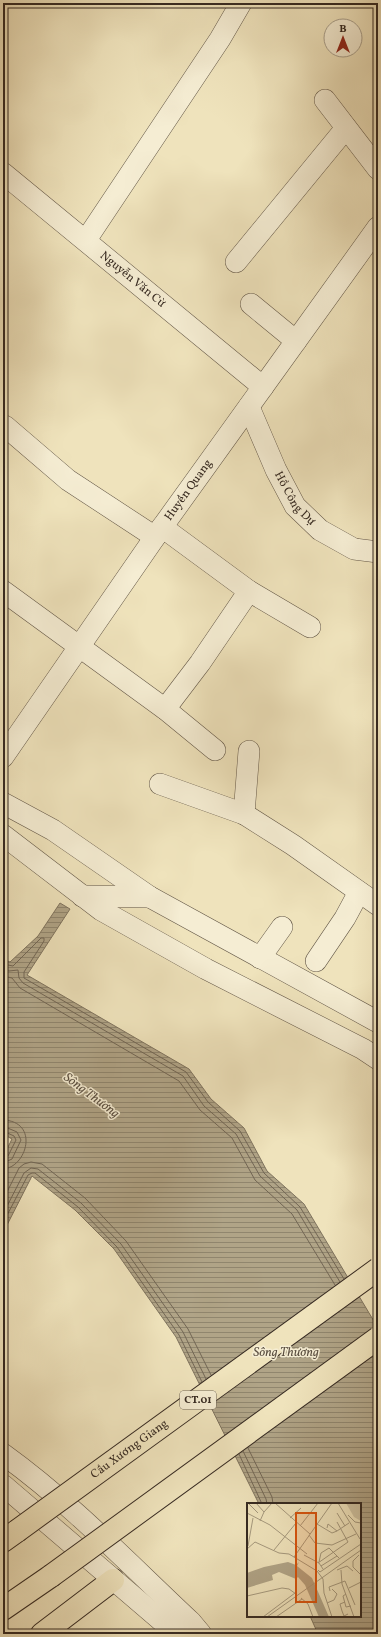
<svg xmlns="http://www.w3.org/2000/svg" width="381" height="1637" font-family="Vollkorn,serif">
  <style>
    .water { fill: url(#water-rules); stroke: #7f735e }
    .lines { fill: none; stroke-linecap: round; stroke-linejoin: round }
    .shore { stroke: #726654; stroke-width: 1 }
    .minor-casing { stroke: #645848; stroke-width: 22 }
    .major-casing { stroke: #352921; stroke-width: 24 }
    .highway-casing { stroke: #352921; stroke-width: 24 }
    .minor { stroke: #f5edd3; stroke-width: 21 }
    .major { stroke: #efe3bc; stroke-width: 22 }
    .highway { stroke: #efe3bc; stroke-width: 22 }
    .highway-bridge-casing { stroke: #352921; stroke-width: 24; stroke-linecap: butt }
    .highway-bridge { stroke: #efe3bc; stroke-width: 22 }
    .labels { text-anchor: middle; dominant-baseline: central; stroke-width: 3; stroke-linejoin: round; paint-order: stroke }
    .shield { fill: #f5edd3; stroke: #6f6456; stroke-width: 1 }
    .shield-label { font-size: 11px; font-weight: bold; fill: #352921 }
    .street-label { font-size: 12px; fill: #352921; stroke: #f5edd3 }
    .water-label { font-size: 13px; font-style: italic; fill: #5a4e40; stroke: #f5edd3 }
    .inset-road { fill: none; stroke: #a5997e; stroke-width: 1 }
    .view { fill: #d6540e; fill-opacity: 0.15; stroke: #d6540e; stroke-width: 2 }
    .inset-edge { fill: none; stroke: #352921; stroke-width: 2 }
  </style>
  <defs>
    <pattern id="water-rules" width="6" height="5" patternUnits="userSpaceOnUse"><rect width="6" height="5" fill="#b0a487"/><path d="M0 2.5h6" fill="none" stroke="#90866e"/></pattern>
  </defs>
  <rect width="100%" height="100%" fill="#efe3bc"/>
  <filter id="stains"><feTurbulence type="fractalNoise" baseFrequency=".005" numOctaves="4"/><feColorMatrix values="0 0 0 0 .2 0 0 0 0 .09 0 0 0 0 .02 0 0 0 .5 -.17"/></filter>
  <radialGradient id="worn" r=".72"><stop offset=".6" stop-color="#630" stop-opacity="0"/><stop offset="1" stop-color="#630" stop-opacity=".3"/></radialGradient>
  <path class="water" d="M 60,903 L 70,909 L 27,975 L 189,1069 L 211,1099 L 244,1128 L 267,1171 L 304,1204 L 378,1328 L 378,1634 L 318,1634 L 310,1616 L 360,1616 L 360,1504 L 259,1504 L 176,1337 L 114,1249 L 75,1210 L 32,1176 L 6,1227 L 3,1226 L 3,1157 L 12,1139 L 3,1134 L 3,959 L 10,962 L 38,936 Z"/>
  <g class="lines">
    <g class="shore">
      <path d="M 3,964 L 13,966 L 41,938 L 44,938 L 44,941 L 24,972 L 24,978 L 186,1072 L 208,1102 L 240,1131 L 264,1173 L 300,1207 L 344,1279"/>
      <path d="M 3,969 L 9,971 L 18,970 L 19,978 L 23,983 L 183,1076 L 204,1106 L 236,1134 L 260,1176 L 297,1210 L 340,1282"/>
      <path d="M 3,976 L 12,978 L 20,988 L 179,1081 L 200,1110 L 232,1138 L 255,1180 L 292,1214 L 335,1285"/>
      <path d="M 3,1120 C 40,1121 27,1168 3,1169"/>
      <path d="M 3,1126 L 17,1132 L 21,1140 L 12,1159 L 3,1163"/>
      <path d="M 3,1131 L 14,1136 L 16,1140 L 8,1156 L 3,1158"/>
      <path d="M 3,1200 L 19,1168 L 24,1164 L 31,1162 L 42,1164 L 85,1198 L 126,1241 L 188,1329 L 211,1375"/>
      <path d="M 3,1214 L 24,1173 L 31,1168 L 38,1169 L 81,1203 L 121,1244 L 183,1332 L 206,1379"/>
      <path d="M 3,1223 L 28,1175 L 32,1173 L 35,1173 L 78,1207 L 117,1247 L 179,1335 L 202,1382"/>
      <path d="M 248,1448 L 272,1497 L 273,1504"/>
      <path d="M 243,1451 L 266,1499 L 267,1504"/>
      <path d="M 239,1454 L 262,1504"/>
    </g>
    <defs>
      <g id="minor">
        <path d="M 325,100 L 378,169"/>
        <path id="s1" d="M 3,173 L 263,387"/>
        <path d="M 86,240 L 220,39 L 241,3"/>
        <path d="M 236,262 L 346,128"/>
        <path d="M 251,304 L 296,341"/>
        <path id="s2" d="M 249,407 L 276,470 L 295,506 L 320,530 L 354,549 L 378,552"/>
        <path d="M 5,426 L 68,480 L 155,537"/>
        <path d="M 162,527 L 249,591 L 310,627"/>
        <path d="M 3,591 L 165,709 L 215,750"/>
        <path d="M 165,709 L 200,663 L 249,591"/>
        <path id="s3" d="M 3,757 L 155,537 L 378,227"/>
        <path d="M 160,784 L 244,814 L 293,845 L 378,905"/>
        <path d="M 3,803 L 53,830 L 150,897 L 378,1022"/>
        <path d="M 244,814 L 249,751"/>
        <path d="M 3,835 L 101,910 L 206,969 L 363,1049 L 378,1059"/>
        <path d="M 82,896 L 150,897"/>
        <path d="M 260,958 L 282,927"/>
        <path d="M 316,961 L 345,918 L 359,892"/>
        <path d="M 3,1454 C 71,1503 130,1565 191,1622 L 201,1634"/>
        <path d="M 3,1485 L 177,1634"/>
      </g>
      <path id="major" d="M 42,1634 L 113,1580"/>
      <g id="highway">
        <path d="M 3,1541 L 17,1531"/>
        <path d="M 3,1609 L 51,1576"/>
      </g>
    </defs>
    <use href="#minor" class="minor-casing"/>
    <use href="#major" class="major-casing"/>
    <use href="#highway" class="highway-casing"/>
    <use href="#minor" class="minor"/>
    <use href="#major" class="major"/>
    <use href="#highway" class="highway"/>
    <defs>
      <g id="highway-bridge">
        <path id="s4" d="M 17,1531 L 378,1269"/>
        <path d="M 51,1576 L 378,1338"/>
      </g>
    </defs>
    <use href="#highway-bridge" class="highway-bridge-casing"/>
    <use href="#highway-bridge" class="highway-bridge"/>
  </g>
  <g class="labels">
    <rect class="shield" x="180" y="1391" width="36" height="18" rx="3"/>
    <g class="shield-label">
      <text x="198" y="1400">CT.01</text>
    </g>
    <g class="street-label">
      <text stroke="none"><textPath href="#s1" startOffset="168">Nguyễn Văn Cừ</textPath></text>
      <text stroke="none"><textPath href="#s3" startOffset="325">Huyền Quang</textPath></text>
      <text stroke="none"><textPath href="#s2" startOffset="103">Hồ Công Dự</textPath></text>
      <text stroke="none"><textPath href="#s4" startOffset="139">Cầu Xương Giang</textPath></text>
    </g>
    <g class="water-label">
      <text transform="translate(91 1096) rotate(37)">Sông Thương</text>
      <text x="286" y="1353">Sông Thương</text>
    </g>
  </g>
  <g transform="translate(247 1503)">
    <rect width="114" height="114" fill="#efe3bc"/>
    <path d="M 99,0 L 114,0 L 114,18 L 107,14 Z" fill="#cfc3a2"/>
    <path d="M 41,59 L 49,62 L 52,59 L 50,63 L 65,75 L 82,114 L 72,114 L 58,82 L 51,74 L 49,76 L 32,69 L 25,72 L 26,77 L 0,85 L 0,70 L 17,64 Z" fill="#b0a487"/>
    <path class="inset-road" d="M 9,0 L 17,9 L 13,18M 28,0 L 63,31M 91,0 L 113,36M 2,1 L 11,10M 17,9 L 25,0M 0,10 L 23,22 L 60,51M 90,10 L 98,23M 101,12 L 108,19 L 114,20M 43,15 L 54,5M 70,21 L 85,30 L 90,28M 53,23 L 71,0M 80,25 L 81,21 L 90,28 L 102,20M 62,32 L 68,40 L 85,42 L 109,31M 1,43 L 6,15M 0,46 L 8,39 L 32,50 L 42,51 L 70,68 L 76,76 L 77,90 L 85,114M 27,47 L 49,20M 57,52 L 72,60 L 76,66M 112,52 L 106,58 L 106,64 L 114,72M 47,54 L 85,0M 72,59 L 74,50 L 82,45 L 92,55M 71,60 L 101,39 L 90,19M 74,63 L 90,53M 71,67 L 73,69 L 114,41M 90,67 L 100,63 L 106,68M 94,67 L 95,81 L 107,114M 102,85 L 114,79M 83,88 L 82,84 L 98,78 L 108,102M 99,91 L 96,93 L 99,104 L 104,103M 0,93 L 35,85 L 42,86 L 49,91M 54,95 L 61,101 L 66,114M 98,99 L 93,101 L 95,108 L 97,113 L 101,111M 80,100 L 87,97 L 90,91 L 85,86M 16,114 L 48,90M 20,114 L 114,47M 29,114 L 55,96"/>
    <path class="view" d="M 49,10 L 69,10 L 69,99 L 49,99 Z"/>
    <rect width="114" height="114" class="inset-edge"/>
  </g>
  <rect width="381" height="1637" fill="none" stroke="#efe3bc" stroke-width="16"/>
  <rect x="4" y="4" width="373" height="1629" fill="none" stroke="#352921" stroke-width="2"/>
  <rect x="8" y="8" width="365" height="1621" fill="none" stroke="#352921"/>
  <g transform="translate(343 38)"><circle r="19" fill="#f5edd3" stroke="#a89f8c"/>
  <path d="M0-3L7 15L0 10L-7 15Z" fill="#8f2418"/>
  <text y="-6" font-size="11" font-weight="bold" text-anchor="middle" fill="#352921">B</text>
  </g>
  <rect width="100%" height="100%" filter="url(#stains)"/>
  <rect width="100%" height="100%" fill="url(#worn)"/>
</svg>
